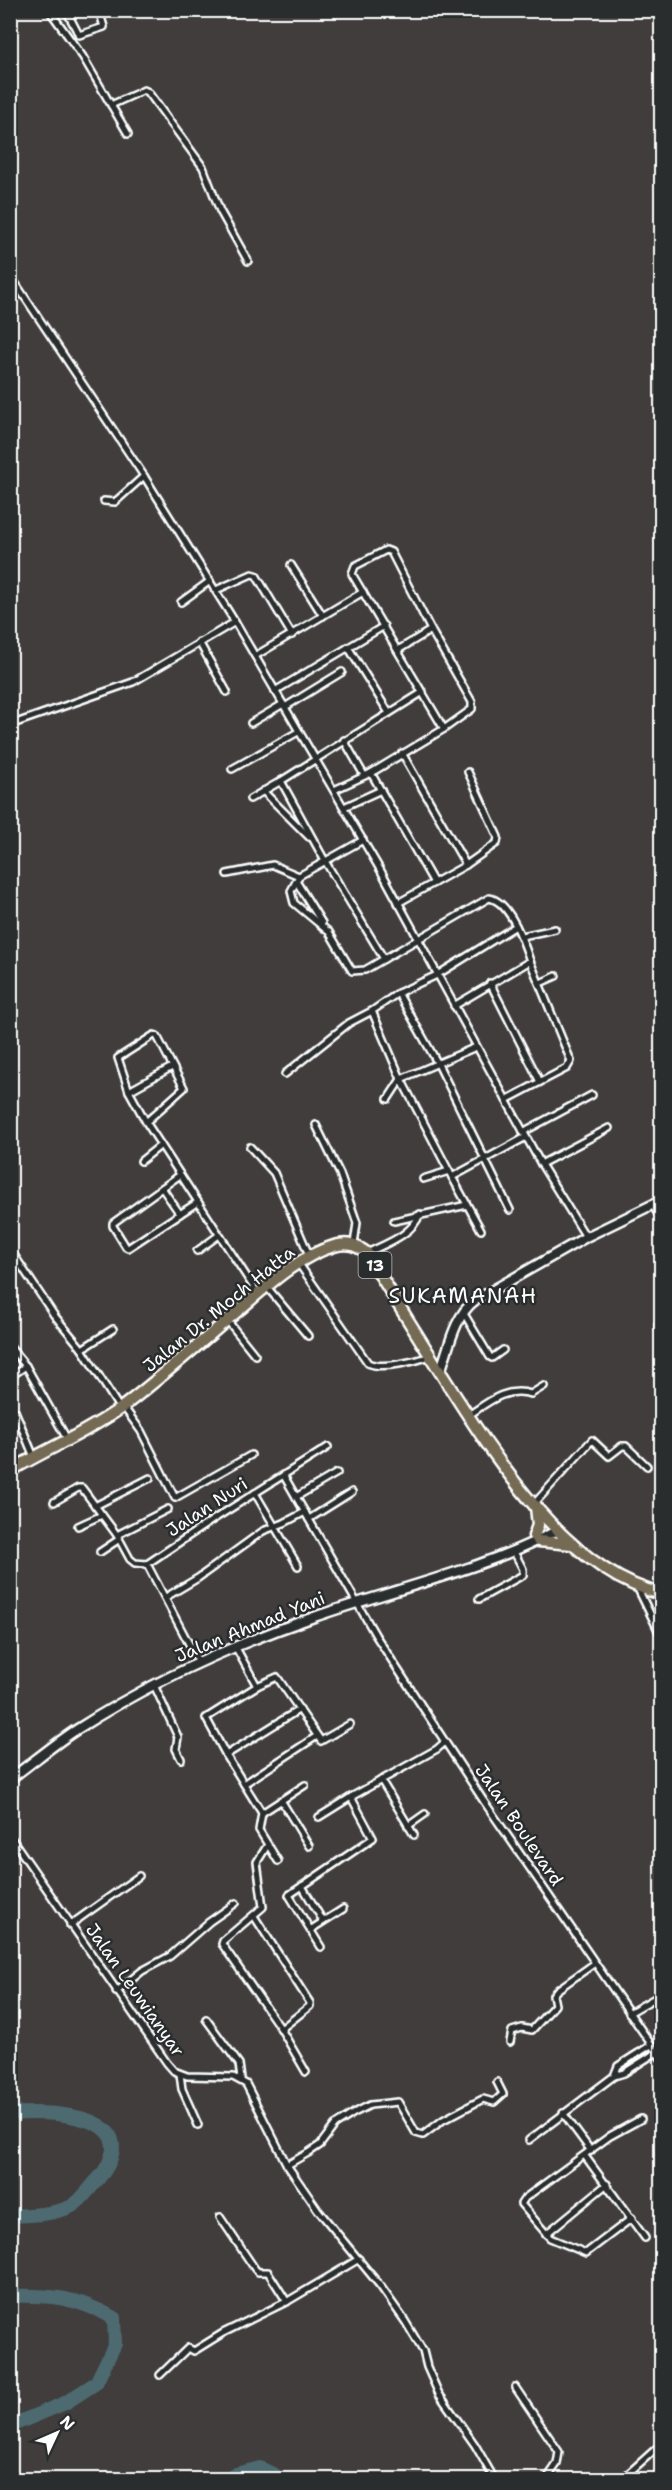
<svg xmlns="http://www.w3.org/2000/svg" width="672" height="2490" font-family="'Shantell Sans',sans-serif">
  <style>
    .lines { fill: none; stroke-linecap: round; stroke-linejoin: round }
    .river { stroke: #4d6a70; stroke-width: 14 }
    .street-casing { stroke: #fff; stroke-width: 10 }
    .secondary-casing { stroke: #fff; stroke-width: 13 }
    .highway-casing { stroke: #fff; stroke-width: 15 }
    .street { stroke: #2a2d2e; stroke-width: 5 }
    .secondary { stroke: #2a2d2e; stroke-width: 8 }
    .highway { stroke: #746b52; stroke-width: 10 }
    .labels { text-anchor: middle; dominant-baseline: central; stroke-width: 5; stroke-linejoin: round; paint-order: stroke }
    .shield { fill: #2a2d2e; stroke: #bfc0c0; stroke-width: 1.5 }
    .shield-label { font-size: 16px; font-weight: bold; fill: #fff }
    .street-label { font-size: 18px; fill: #fff; stroke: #2a2d2e }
    .quarter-label { font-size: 21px; letter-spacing: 1.5px; fill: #fff; stroke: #2a2d2e }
  </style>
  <rect width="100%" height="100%" fill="#403d3c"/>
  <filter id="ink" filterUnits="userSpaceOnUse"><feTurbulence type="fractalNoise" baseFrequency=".0167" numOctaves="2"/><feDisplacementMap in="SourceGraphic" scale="12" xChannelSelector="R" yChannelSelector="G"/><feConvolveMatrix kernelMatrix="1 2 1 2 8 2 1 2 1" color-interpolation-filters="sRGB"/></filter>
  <g filter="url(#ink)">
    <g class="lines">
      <g class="river">
        <path d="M 10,2114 C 35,2112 116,2110 113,2150 C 111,2161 106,2170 99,2178 C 91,2186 80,2203 70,2207 C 51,2215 30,2215 10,2216"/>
        <path d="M 10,2296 C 53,2295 76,2297 114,2318 L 115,2344 L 96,2383 L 65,2403 L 10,2426"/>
        <path d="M 226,2480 L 236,2474 L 260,2468 L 275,2475 L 276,2480"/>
      </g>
      <defs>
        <g id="street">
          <path d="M 49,10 L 83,57 L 128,134"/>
          <path d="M 66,10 L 79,35 L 104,27 L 99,10"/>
          <path d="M 111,105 L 144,90 L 148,92 L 203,167 L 220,211 L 248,261"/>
          <path d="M 10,275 L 144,476 L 235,622 L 385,878 L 541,1164 L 586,1237"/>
          <path d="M 104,501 L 115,502 L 144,476"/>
          <path d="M 291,565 L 323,616"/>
          <path d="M 216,590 L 252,574 L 256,575 L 292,635"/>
          <path d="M 181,602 L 210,581"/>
          <path d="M 199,642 L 227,692"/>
          <path d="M 348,647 L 389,713"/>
          <path d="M 398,650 L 431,630 L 391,552 L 386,550 L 355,566 L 352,574 L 444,729"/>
          <path d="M 255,656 L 363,592"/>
          <path d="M 275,691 L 384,626"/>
          <path d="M 285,707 L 342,672"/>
          <path d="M 251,723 L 283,704"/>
          <path d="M 10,725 L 133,682 L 235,622"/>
          <path d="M 344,740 L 364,775"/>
          <path d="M 402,753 L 466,865"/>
          <path d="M 232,769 L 298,732"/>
          <path d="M 371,773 L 434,883"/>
          <path d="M 334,790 L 371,773 L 444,729 L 472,709 L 472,702 L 431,630"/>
          <path d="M 263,791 L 309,837"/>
          <path d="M 250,799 L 281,781"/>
          <path d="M 344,807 L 381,790"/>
          <path d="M 363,840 L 299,876 L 291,891 L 294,903 L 329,932 L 352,971 L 365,970 L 489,898 C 510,901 524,943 530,961"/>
          <path d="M 227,874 L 273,865 L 299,876"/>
          <path d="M 296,881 L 322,923"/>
          <path d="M 398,903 L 466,865 L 497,843 L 498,837 L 468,772"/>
          <path d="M 522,936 L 555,929"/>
          <path d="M 384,959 L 325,861 L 281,781 L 423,692"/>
          <path d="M 490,983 L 540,1082"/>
          <path d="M 540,983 L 556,976"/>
          <path d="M 454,1006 L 530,961 L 571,1061 L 567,1068 L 506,1100"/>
          <path d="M 285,1074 L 349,1023 L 372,1011"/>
          <path d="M 129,1091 L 172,1067"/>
          <path d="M 388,1099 L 401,1079 L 372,1011 L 398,993"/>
          <path d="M 146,1122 L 184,1088 L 157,1036 L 154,1035 L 118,1058 L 129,1091 L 146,1122 L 258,1294"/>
          <path d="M 316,1125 L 340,1174 L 357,1223 L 354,1244"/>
          <path d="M 523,1132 L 592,1095"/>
          <path d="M 250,1147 L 274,1173 L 309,1255"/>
          <path d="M 141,1161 L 161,1145"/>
          <path d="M 541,1164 L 609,1128"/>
          <path d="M 180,1175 L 113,1223 L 113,1226 L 126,1247 L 128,1248 L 198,1202"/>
          <path d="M 452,1177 L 401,1079 L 476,1047"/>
          <path d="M 423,1179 L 449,1171"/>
          <path d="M 162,1188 L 180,1214"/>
          <path d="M 652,1204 L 662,1221"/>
          <path d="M 510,1210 L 438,1064 L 398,993 L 437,975 L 516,926"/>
          <path d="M 394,1221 L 467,1205"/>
          <path d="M 481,1230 L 452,1177 L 526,1137"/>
          <path d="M 10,1249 L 54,1315 L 82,1349"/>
          <path d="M 197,1251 L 219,1235"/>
          <path d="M 367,1253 C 387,1243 412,1235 420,1214"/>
          <path d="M 299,1264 L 368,1363 C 382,1370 416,1361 431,1356"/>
          <path d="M 267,1287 L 308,1336"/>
          <path d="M 463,1312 L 490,1357 L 492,1358 L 503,1350"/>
          <path d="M 227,1320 L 255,1355"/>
          <path d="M 662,1320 L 658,1325 L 662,1334"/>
          <path d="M 113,1329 L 82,1349 L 120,1409"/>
          <path d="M 10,1347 L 26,1366 L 67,1439"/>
          <path d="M 10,1377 L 26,1366"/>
          <path d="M 123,1406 L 141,1431 L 175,1498 L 251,1455"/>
          <path d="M 15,1411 L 34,1457"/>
          <path d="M 469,1415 C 488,1402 507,1386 531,1394 L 544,1386"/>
          <path d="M 10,1457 L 18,1467"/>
          <path d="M 284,1476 L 376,1636 L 483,1800 L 662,2060"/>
          <path d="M 255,1493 L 298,1566"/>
          <path d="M 296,1497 L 337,1473"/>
          <path d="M 54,1502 L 78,1488 L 82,1488 L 117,1535 L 130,1559 L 135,1563 L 147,1564"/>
          <path d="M 534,1504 L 592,1440 L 609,1456 L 622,1446 L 626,1446 L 647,1466"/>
          <path d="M 95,1506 L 150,1478"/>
          <path d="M 309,1519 L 352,1492"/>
          <path d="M 78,1526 L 102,1515"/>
          <path d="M 117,1535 L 168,1509"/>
          <path d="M 100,1552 L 118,1540"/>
          <path d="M 147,1564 L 214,1519 L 328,1447"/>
          <path d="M 147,1564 L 199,1663"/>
          <path d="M 637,1587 L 662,1638"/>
          <path d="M 166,1597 L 198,1578 L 263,1531 L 284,1523 L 305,1512"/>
          <path d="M 479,1599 L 523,1575 L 523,1569 L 513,1550"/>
          <path d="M 236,1648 L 257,1686"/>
          <path d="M 154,1685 L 178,1737 L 176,1749 L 181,1759"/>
          <path d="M 226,1755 L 300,1709"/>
          <path d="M 381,1780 L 414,1835"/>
          <path d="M 244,1784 L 317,1736"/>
          <path d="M 305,1785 L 262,1813 L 226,1755 L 206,1718 L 257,1686 L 277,1677 L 321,1741 L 350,1724"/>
          <path d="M 281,1800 L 309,1846"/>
          <path d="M 262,1813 L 259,1830 L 278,1861"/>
          <path d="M 319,1817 L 351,1797"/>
          <path d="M 408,1826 L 425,1814"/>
          <path d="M 10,1836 L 167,2063 L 174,2071 L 187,2076 L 233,2077 L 246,2084 L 287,2165 L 318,2210 L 381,2287 L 405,2321 L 423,2351 L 427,2367 L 439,2394 L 475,2445 L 495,2480"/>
          <path d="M 267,1846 L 257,1862 L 263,1907 L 223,1941 L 222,1944 L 281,2029 L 306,2072"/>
          <path d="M 302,1886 L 323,1921"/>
          <path d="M 254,1916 L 310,2003 L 310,2006 L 281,2029"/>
          <path d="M 70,1925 L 139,1876"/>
          <path d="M 310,1930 L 343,1909"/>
          <path d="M 321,1947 L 289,1895 L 373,1838 L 351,1797 L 437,1749 L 445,1742"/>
          <path d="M 116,1992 L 142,1971 L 170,1956 L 209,1922 L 236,1903"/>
          <path d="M 629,2013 L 662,1994"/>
          <path d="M 206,2019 L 239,2064 L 241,2079"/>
          <path d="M 510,2042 L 512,2031 L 522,2028 L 532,2030 L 555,2005 L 553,1995 L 557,1990 L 595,1963"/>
          <path d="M 180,2074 L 182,2089 L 198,2125"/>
          <path d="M 614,2076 L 618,2066 L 651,2045"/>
          <path d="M 563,2113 L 591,2151"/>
          <path d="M 529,2140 L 614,2076 L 624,2073 L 657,2052"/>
          <path d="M 585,2156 L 645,2238"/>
          <path d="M 287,2165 L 308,2153 L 320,2145 L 335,2125 L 354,2113 L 370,2105 L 398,2102 L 416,2133 L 423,2135 L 443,2120 L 479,2101 L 483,2099 L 494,2102 L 503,2094 L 497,2082"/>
          <path d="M 220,2217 L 255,2269 L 258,2272 L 268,2272 L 287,2302"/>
          <path d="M 632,2218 L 586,2253 L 550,2238 L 521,2204 L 525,2198 L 610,2136 L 641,2119"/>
          <path d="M 546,2234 L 607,2184"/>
          <path d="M 160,2375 L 188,2348 L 194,2351 L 223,2333 L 288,2301 L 359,2259"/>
          <path d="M 515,2387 L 559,2452 L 557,2464 L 546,2480"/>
          <path d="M 621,2480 L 659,2446"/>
        </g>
        <g id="secondary">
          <path d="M 440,1372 C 449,1348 454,1317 474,1301 L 586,1237 L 662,1200"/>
          <path d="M 10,1779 C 32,1763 53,1745 76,1730 C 149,1683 232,1645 314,1617 C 394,1589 483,1570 558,1530"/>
        </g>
        <g id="highway">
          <path d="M 10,1471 C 47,1449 86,1433 121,1408 C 162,1377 201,1342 240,1309 C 267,1286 299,1256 334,1246 C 348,1242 356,1245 367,1253 C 390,1292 415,1331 439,1370 C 489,1449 564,1572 662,1594"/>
          <path d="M 534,1536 L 538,1525 L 536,1507"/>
          <path d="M 538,1541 L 572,1544"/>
        </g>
      </defs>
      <use href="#street" class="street-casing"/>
      <use href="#secondary" class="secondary-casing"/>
      <use href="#highway" class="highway-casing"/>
      <use href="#street" class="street"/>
      <use href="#secondary" class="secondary"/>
      <use href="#highway" class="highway"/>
    </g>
  </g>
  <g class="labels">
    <rect class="shield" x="358.5" y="1252" width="33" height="26" rx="4.5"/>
    <g class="shield-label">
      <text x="375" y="1265">13</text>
    </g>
    <g class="street-label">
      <text transform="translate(219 1309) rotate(-39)">Jalan Dr. Moch Hatta</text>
      <text transform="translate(207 1507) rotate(-33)">Jalan Nuri</text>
      <text transform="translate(250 1627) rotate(-22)">Jalan Ahmad Yani</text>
      <text transform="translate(519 1825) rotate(56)">Jalan Boulevard</text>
      <text transform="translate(135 1990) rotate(55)">Jalan Leuwianyar</text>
    </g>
    <g class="quarter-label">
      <text x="463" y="1296">SUKAMANAH</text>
    </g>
  </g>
  <rect width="672" height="2490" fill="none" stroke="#2a2d2e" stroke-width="36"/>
  <rect x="18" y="18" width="636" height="2454" fill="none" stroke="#fff" stroke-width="2" filter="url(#ink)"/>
  <g transform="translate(57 2433) rotate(46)" stroke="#2a2d2e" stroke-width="4.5" paint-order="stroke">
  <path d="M0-4.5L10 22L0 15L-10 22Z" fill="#ffffff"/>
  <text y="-9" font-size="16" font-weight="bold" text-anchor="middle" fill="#ffffff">N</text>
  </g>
</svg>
